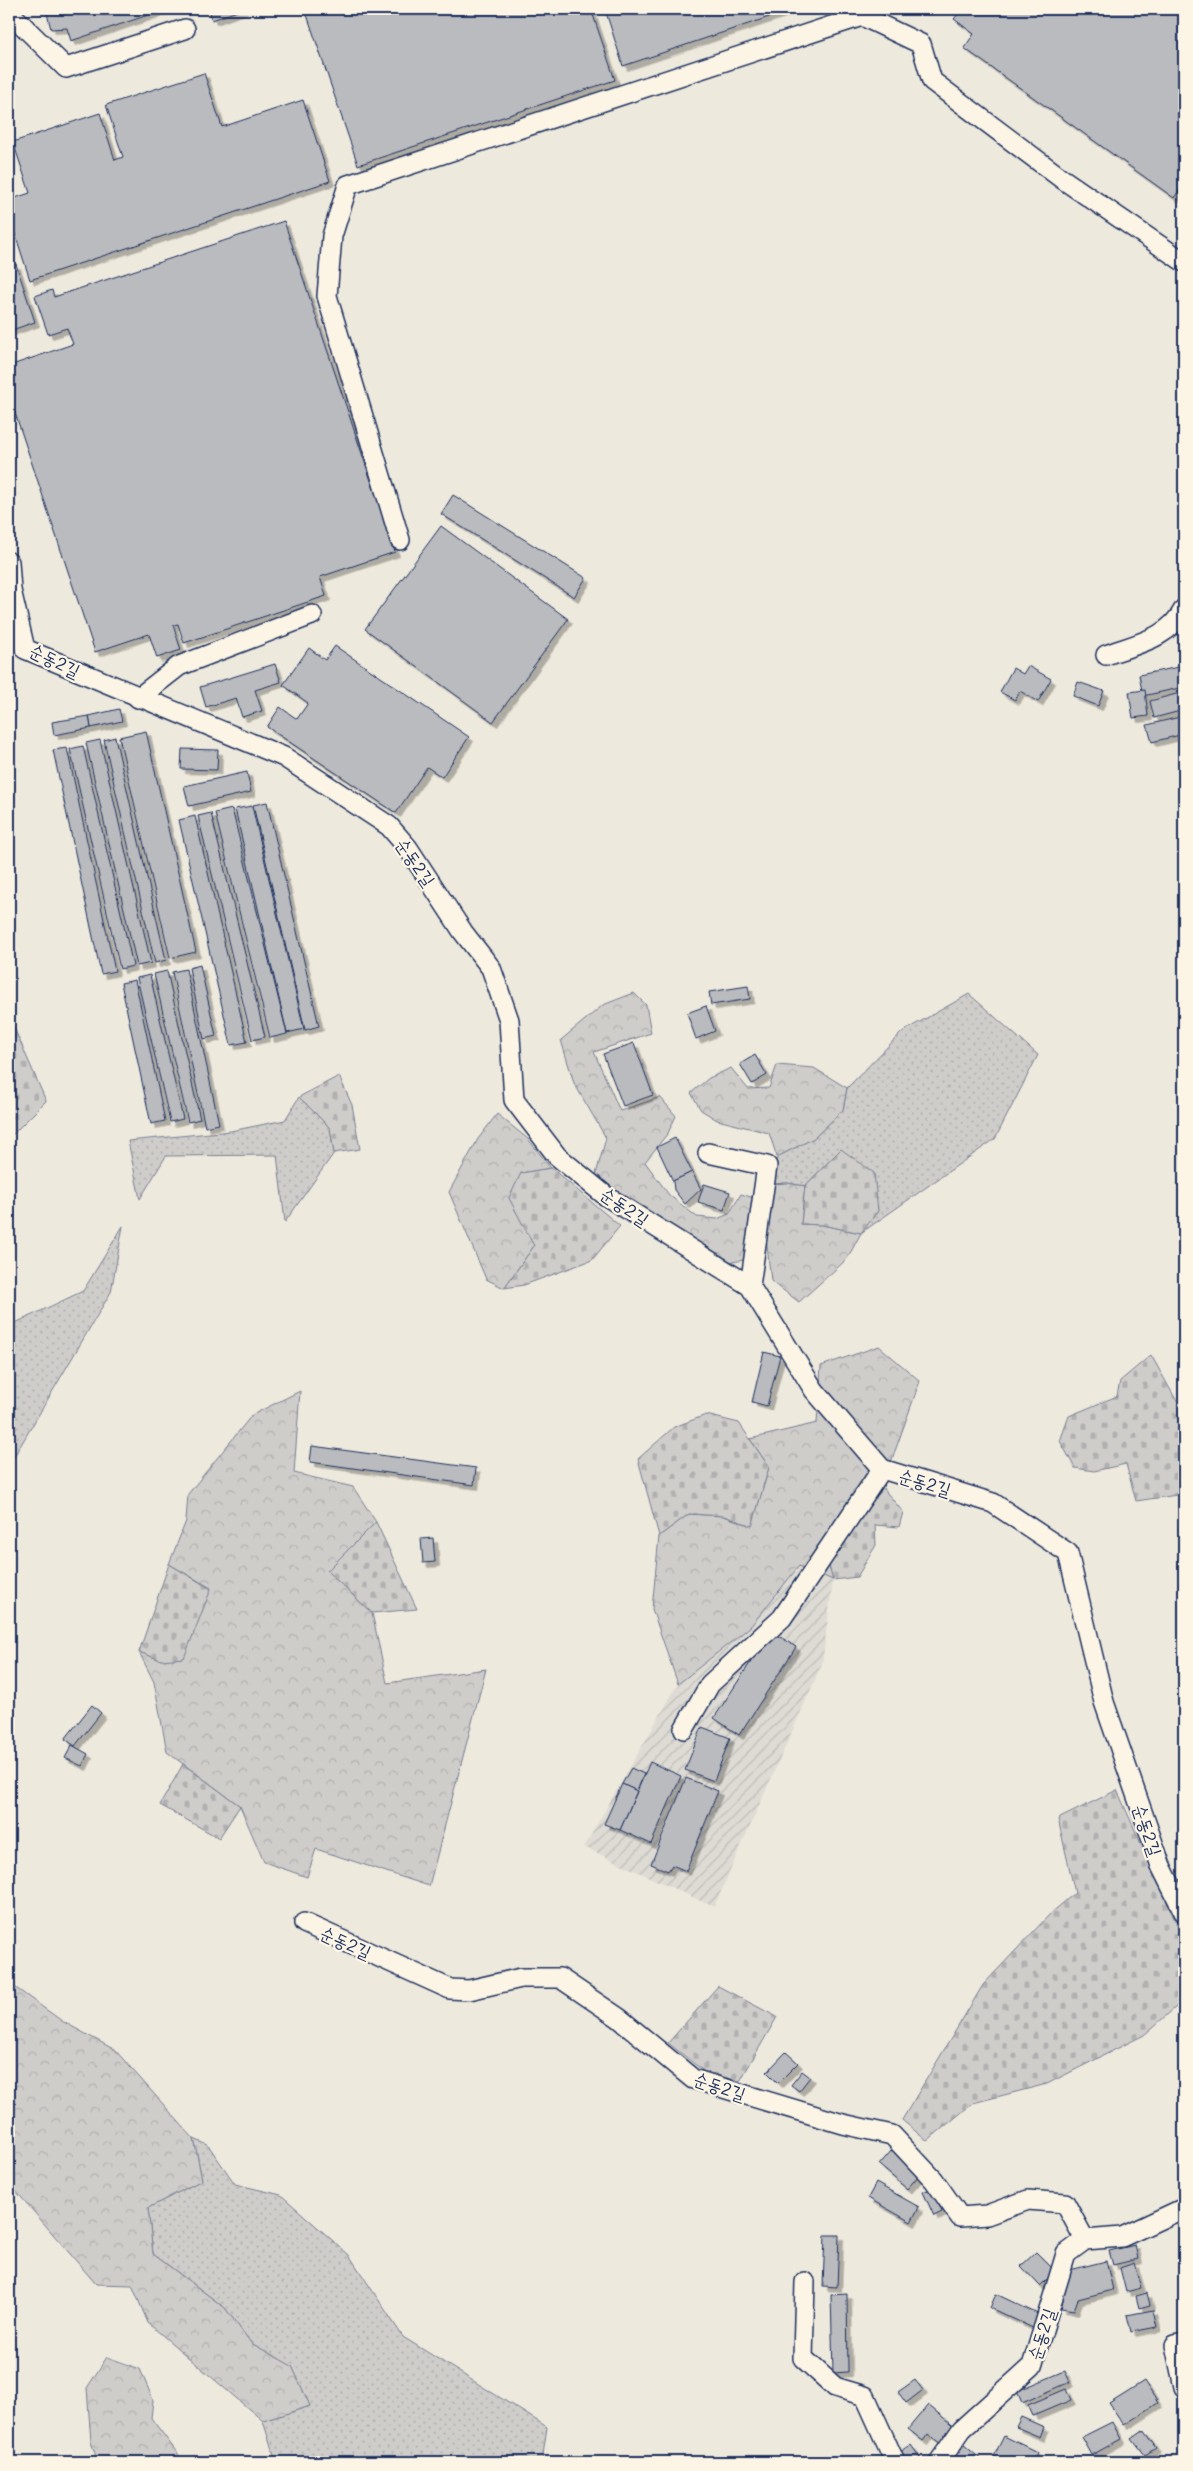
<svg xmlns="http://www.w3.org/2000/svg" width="1193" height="2471" font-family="Mali,'Poor Story',sans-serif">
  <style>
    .industrial { fill: url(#industrial-furrows) }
    .grass { fill: url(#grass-dots); stroke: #757e94 }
    .forest { fill: url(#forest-crowns); stroke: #757e94 }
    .cemetery { fill: url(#cemetery-stones); stroke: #757e94 }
    .building { fill: #babbbe; stroke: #1b2f5e; filter: url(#shadow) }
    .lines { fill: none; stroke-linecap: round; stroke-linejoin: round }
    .minor-casing { stroke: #1b2f5e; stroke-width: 22 }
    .minor { stroke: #fcf5e5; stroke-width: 19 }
    .labels { text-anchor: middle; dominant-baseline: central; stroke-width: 4.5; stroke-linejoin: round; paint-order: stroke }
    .street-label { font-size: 18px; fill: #1b2f5e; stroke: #fcf5e5 }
  </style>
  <defs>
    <pattern id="industrial-furrows" width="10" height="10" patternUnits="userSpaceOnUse" patternTransform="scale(1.25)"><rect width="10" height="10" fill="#dedbd4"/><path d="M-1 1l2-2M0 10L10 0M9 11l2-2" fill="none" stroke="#bebcb8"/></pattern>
    <pattern id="grass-dots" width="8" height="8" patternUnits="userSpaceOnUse" patternTransform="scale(1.25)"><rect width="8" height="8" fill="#cfcdca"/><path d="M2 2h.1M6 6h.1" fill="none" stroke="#b1b0b0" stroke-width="1.8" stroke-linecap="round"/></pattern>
    <pattern id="forest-crowns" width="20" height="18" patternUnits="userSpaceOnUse" patternTransform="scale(1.25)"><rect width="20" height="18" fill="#cfcdca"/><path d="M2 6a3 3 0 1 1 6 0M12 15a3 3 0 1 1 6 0" fill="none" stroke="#b1b0b0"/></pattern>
    <pattern id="cemetery-stones" width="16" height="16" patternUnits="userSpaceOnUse" patternTransform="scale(1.25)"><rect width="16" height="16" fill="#cfcdca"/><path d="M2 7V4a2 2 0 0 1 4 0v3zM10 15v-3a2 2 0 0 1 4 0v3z" fill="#b1b0b0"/></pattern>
    <filter id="shadow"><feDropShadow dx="4.5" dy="4.5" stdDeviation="0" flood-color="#0004"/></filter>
  </defs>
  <rect width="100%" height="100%" fill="#eee9dd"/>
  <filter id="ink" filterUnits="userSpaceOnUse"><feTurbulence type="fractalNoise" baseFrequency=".02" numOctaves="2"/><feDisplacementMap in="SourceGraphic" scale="10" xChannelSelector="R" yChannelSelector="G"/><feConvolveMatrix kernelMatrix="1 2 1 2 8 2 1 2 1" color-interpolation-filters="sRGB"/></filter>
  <g filter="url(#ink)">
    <path class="industrial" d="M 799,1566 L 833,1580 L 822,1664 L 714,1907 L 584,1847 L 678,1684 L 750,1627 Z"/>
    <g class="grass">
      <path d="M 969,994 L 1038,1055 L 995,1139 L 861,1233 L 878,1211 L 841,1149 L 805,1186 L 787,1183 L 773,1184 L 777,1157 L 814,1138 L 843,1110 L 847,1088 L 902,1032 Z"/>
      <path d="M 299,1097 L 330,1128 L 334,1153 L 285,1222 L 277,1155 L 166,1156 L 140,1199 L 128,1141 L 231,1131 L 285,1120 Z"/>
      <path d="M 123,1226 L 111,1292 L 9,1465 L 9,1326 L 83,1291 Z"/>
      <path d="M 194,2139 L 208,2145 L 235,2184 L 281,2195 L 349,2255 L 403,2337 L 547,2427 L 542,2462 L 276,2462 L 263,2421 L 310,2406 L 292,2367 L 251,2343 L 225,2308 L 153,2254 L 148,2208 L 202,2180 Z"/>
    </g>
    <g class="forest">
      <path d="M 634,993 L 646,1005 L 651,1033 L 594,1052 L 620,1111 L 660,1097 L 676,1116 L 668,1133 L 645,1162 L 669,1195 L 697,1217 L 717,1219 L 729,1214 L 741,1194 L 754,1198 L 744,1260 L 732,1262 L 628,1200 L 596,1174 L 606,1138 L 574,1083 L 561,1040 L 603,1005 Z"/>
      <path d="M 777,1065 L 814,1068 L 847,1088 L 843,1110 L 814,1138 L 777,1157 L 769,1133 L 717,1120 L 701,1110 L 691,1093 L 709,1078 L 731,1068 L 748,1089 L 769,1088 Z"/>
      <path d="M 497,1114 L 528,1139 L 551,1168 L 521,1173 L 534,1246 L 504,1288 L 486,1279 L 449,1192 L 478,1139 Z"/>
      <path d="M 787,1183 L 805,1186 L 801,1224 L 822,1225 L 861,1233 L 847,1259 L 799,1302 L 771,1281 L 766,1237 L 773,1184 Z"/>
      <path d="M 879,1346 L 920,1381 L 880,1493 L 823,1545 L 833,1580 L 799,1566 L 750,1627 L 678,1684 L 652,1609 L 659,1536 L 689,1514 L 724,1516 L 752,1526 L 769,1467 L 750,1439 L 817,1423 L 821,1366 Z"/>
      <path d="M 300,1391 L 294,1473 L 353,1487 L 376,1522 L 327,1571 L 372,1613 L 387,1683 L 486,1669 L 429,1886 L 316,1849 L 307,1877 L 264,1862 L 240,1806 L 167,1752 L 154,1682 L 139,1652 L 161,1660 L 211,1588 L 169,1564 L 186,1521 L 188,1494 L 252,1415 Z"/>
      <path d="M 9,1983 L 62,2021 L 115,2050 L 194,2139 L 202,2180 L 148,2208 L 153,2254 L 225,2308 L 251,2343 L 292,2366 L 310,2406 L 263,2421 L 148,2323 L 132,2285 L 96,2284 L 9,2183 Z"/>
      <path d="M 107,2357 L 140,2369 L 153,2400 L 151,2418 L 184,2462 L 98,2462 L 91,2442 L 87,2388 Z"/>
    </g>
    <g class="cemetery">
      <path d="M 9,1016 L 46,1101 L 9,1138 Z"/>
      <path d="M 339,1076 L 352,1105 L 360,1149 L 334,1153 L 330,1128 L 299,1097 Z"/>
      <path d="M 841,1149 L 874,1173 L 878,1211 L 861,1233 L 822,1225 L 801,1224 L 805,1186 Z"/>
      <path d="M 551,1168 L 620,1226 L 592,1260 L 524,1285 L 504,1288 L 534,1246 L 509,1198 L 521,1173 Z"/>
      <path d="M 1151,1355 L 1184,1414 L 1184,1494 L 1136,1501 L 1126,1464 L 1094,1471 L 1075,1468 L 1060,1441 L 1069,1416 L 1117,1396 L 1120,1381 Z"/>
      <path d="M 706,1415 L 739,1423 L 769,1467 L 752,1526 L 724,1516 L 689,1514 L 659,1536 L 638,1459 L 674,1427 Z"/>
      <path d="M 882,1487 L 903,1512 L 899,1527 L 875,1525 L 876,1545 L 857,1577 L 833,1580 L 823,1545 L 880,1493 Z"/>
      <path d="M 376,1522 L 417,1609 L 372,1613 L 327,1571 Z"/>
      <path d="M 169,1564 L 211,1589 L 184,1658 L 161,1660 L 139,1652 Z"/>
      <path d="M 183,1764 L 240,1806 L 219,1838 L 160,1805 Z"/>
      <path d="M 1117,1790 L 1184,1940 L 1184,2000 L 1144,2035 L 1047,2084 L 973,2103 L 927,2141 L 902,2120 L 983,1985 L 1051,1913 L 1075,1893 L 1058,1819 Z"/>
      <path d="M 718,1986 L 777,2017 L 740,2081 L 706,2073 L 668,2043 Z"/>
    </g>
    <g class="building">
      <path d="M 46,9 L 166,9 L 71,41 L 67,28 L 51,29 Z"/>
      <path d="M 209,9 L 243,9 L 212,20 Z"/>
      <path d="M 305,9 L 591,9 L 615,80 L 358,165 Z"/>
      <path d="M 605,9 L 793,9 L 623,66 Z"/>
      <path d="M 962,9 L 1184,9 L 1184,183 L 1174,198 L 964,48 L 974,34 L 954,19 Z"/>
      <path d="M 204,73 L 222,127 L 303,100 L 330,181 L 30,280 L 9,215 L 9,200 L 30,193 L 13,142 L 100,113 L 115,160 L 123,157 L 106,105 Z"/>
      <path d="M 284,221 L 395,552 L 320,577 L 326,596 L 184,643 L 178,624 L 173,625 L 181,650 L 157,658 L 149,634 L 95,652 L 9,395 L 9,366 L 73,344 L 67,328 L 48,334 L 35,296 L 52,290 L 54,297 Z"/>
      <path d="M 16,264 L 35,322 L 9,331 L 9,266 Z"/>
      <path d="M 453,495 L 586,578 L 574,597 L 441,514 Z"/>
      <path d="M 441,526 L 568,619 L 493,722 L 365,629 Z"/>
      <path d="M 335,646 L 469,737 L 442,777 L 427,767 L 396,813 L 267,727 L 280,707 L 297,719 L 308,703 L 283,685 L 309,648 L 325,660 Z"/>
      <path d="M 275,664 L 281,682 L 255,690 L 262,711 L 242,717 L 236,698 L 206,707 L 200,687 Z"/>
      <path d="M 1028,666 L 1051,679 L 1038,702 L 1020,691 L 1015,700 L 1000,692 L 1013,668 L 1023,674 Z"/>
      <path d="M 1184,666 L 1184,687 L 1143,696 L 1139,675 Z"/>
      <path d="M 1078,682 L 1104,691 L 1098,706 L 1073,696 Z"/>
      <path d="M 1145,690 L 1148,716 L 1133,718 L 1129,692 Z"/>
      <path d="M 1184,692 L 1184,710 L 1154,718 L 1150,701 Z"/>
      <path d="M 119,709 L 122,721 L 91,728 L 89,716 Z"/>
      <path d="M 89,716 L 91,728 L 54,735 L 52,722 Z"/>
      <path d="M 1184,716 L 1184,734 L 1152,742 L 1147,725 Z"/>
      <path d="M 146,731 L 196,952 L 170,958 L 119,737 Z"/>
      <path d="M 115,737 L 166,960 L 155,963 L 104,740 Z"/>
      <path d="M 100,740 L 151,963 L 137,966 L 86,743 Z"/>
      <path d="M 83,746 L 133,966 L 120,969 L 70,749 Z"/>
      <path d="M 67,748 L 115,971 L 101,974 L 53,750 Z"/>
      <path d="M 182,749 L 218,750 L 217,770 L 181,769 Z"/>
      <path d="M 247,772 L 251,792 L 189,806 L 184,786 Z"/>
      <path d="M 267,802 L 319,1026 L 305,1030 L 253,805 Z"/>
      <path d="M 252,806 L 304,1029 L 287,1033 L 235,809 Z"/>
      <path d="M 232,809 L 287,1034 L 270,1038 L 215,813 Z"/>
      <path d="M 211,813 L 265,1037 L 252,1040 L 198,816 Z"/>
      <path d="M 195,816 L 247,1042 L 231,1045 L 179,820 Z"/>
      <path d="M 200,965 L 216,1036 L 204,1039 L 189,968 Z"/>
      <path d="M 186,969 L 219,1124 L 205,1127 L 172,972 Z"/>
      <path d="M 167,971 L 200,1119 L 188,1122 L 154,974 Z"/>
      <path d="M 150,975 L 183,1119 L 170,1122 L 137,978 Z"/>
      <path d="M 135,980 L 165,1121 L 151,1124 L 121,983 Z"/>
      <path d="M 748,986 L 750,999 L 711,1005 L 709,992 Z"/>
      <path d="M 706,1006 L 715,1031 L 696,1039 L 687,1013 Z"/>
      <path d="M 634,1043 L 653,1095 L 623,1106 L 603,1054 Z"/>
      <path d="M 755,1055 L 767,1075 L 752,1084 L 740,1064 Z"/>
      <path d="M 675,1138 L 692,1172 L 673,1181 L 657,1147 Z"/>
      <path d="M 692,1172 L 701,1189 L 685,1204 L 674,1190 L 673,1181 Z"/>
      <path d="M 704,1184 L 730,1192 L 724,1210 L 698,1202 Z"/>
      <path d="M 764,1352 L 780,1356 L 767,1406 L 752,1402 Z"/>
      <path d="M 312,1446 L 476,1468 L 474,1485 L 310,1462 Z"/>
      <path d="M 433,1538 L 435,1562 L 423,1563 L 421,1539 Z"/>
      <path d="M 771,1631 L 796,1647 L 739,1735 L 714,1718 Z"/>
      <path d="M 92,1705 L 101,1713 L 75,1746 L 65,1739 Z"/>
      <path d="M 702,1727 L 730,1738 L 714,1781 L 685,1770 Z"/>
      <path d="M 72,1745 L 88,1754 L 82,1766 L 65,1758 Z"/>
      <path d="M 650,1762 L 681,1776 L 651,1844 L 620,1830 Z"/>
      <path d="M 631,1768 L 644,1774 L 637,1791 L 622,1784 Z"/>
      <path d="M 686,1778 L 718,1791 L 686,1871 L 672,1865 L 668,1871 L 651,1864 Z"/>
      <path d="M 622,1784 L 637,1791 L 620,1830 L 604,1824 Z"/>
      <path d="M 786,2052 L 798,2063 L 778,2083 L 767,2072 Z"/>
      <path d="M 802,2071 L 810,2077 L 799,2091 L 791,2085 Z"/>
      <path d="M 892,2150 L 920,2174 L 907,2189 L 879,2165 Z"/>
      <path d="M 876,2183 L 919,2207 L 911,2222 L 868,2198 Z"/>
      <path d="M 932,2188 L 942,2212 L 934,2216 L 923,2192 Z"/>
      <path d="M 825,2235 L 839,2235 L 837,2287 L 823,2286 Z"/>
      <path d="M 1135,2245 L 1138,2259 L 1113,2265 L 1109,2251 Z"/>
      <path d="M 1036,2252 L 1055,2271 L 1040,2286 L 1021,2266 Z"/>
      <path d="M 1106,2261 L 1113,2290 L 1078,2299 L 1074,2310 L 1061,2308 L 1070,2270 Z"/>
      <path d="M 1134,2263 L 1141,2288 L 1126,2292 L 1120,2268 Z"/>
      <path d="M 1147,2293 L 1150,2305 L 1139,2308 L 1136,2296 Z"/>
      <path d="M 847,2294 L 848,2372 L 833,2373 L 831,2295 Z"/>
      <path d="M 996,2294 L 1042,2316 L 1035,2329 L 990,2308 Z"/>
      <path d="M 1153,2310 L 1157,2327 L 1131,2332 L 1127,2315 Z"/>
      <path d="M 1065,2371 L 1070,2382 L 1022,2403 L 1017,2391 Z"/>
      <path d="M 915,2380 L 923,2390 L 906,2403 L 898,2392 Z"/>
      <path d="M 1144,2381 L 1158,2403 L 1124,2425 L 1109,2403 Z"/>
      <path d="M 1066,2389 L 1071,2400 L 1033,2416 L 1028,2405 Z"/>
      <path d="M 928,2405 L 955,2427 L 941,2444 L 928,2434 L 923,2441 L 908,2429 Z"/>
      <path d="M 1021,2417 L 1044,2427 L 1040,2437 L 1016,2427 Z"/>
      <path d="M 1112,2422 L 1121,2439 L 1092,2455 L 1082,2437 Z"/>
      <path d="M 1143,2430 L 1156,2448 L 1145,2455 L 1132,2438 Z"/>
      <path d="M 1004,2436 L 1037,2452 L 1033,2462 L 1002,2462 L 993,2458 Z"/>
      <path d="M 963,2444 L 984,2462 L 952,2462 L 949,2460 Z"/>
      <path d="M 911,2445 L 923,2462 L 907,2462 L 900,2452 Z"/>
    </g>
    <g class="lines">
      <defs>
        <g id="minor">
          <path d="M 9,12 L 66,68 L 185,29"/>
          <path d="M 400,540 L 327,296 L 332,236 L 348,185 L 862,16 L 921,44 L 932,81 L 1061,178 L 1184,262"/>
          <path d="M 9,562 L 11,590 L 25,649 L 284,757 L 389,826 L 408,848 L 463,932 L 491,968 L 509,1020 L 514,1100 L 557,1156 L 606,1196 L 750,1286 L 814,1390 L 882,1469 L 993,1503 L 1068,1553 L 1104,1702 L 1161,1866 L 1184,1912"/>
          <path d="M 1106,655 C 1135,644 1169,639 1184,609"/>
          <path d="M 138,698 L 179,666 L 312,615"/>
          <path d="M 708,1153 L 767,1166 L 750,1286"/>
          <path d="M 684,1729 L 710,1684 L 782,1618 L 882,1469"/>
          <path d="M 304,1923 L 450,1989 L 469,1990 L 521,1978 L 560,1978 L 619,2018 L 693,2079 L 843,2124 L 892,2135 L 934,2180 L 960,2217 L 987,2215 L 1028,2200 L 1065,2203 L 1085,2240"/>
          <path d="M 805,2282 L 803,2358 L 835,2387 L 865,2396 L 895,2462"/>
          <path d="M 1184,2343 L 1175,2345 L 1184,2387"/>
          <path d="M 939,2462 L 962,2429 L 1032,2366 L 1066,2254 L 1085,2240 L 1122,2237 L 1184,2208"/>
        </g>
      </defs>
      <use href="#minor" class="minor-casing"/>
      <use href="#minor" class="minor"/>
    </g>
  </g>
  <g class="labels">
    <g class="street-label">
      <text transform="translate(55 660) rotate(26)">순동2길</text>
      <text transform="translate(416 862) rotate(55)">순동2길</text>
      <text transform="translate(625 1206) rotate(34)">순동2길</text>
      <text transform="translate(925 1482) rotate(17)">순동2길</text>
      <text transform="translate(1148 1830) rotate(71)">순동2길</text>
      <text transform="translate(346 1942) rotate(24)">순동2길</text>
      <text transform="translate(720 2086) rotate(19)">순동2길</text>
      <text transform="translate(1041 2334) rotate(-72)">순동2길</text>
    </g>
  </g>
  <rect width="1193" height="2471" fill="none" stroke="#fcf5e5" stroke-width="30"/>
  <rect x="15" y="15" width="1163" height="2441" fill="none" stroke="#1b2f5e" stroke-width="2" filter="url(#ink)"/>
</svg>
